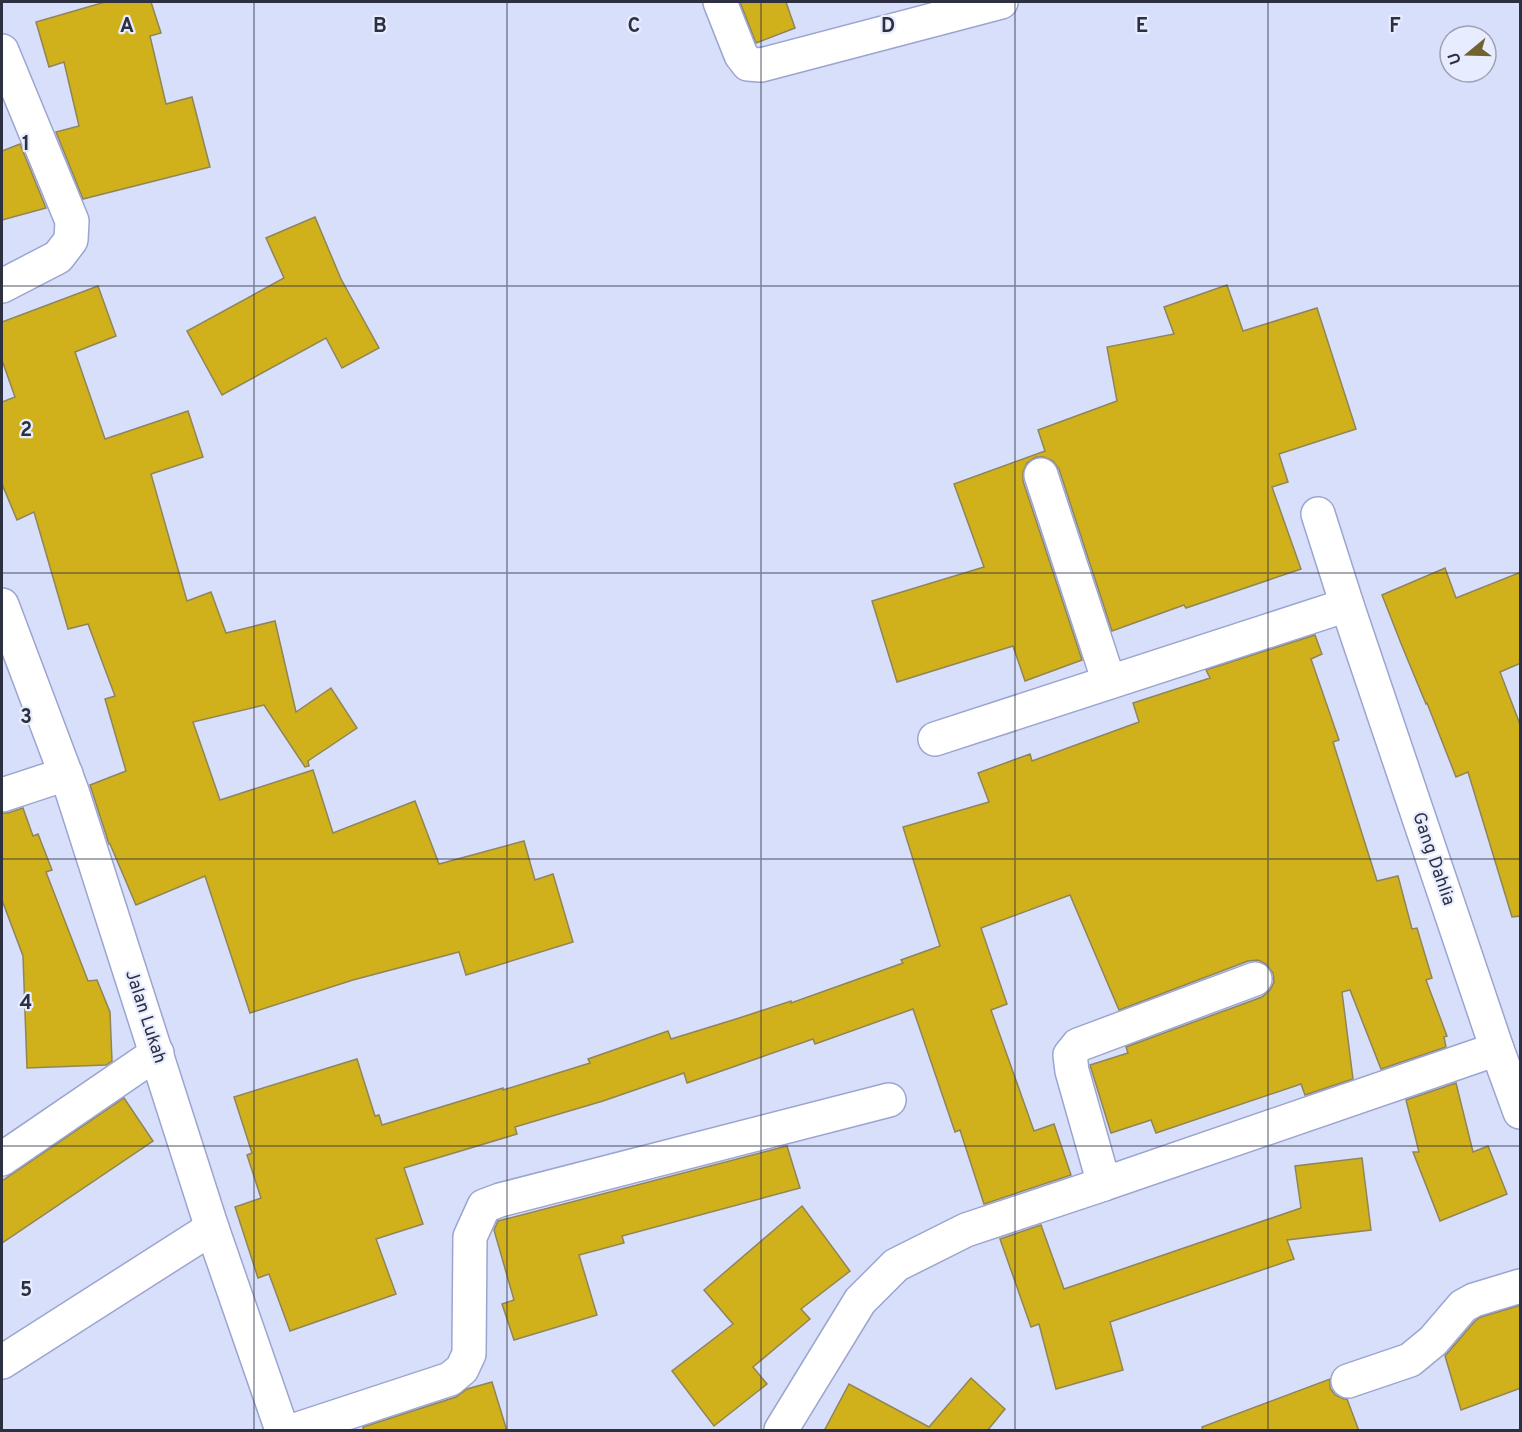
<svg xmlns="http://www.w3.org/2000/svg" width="1522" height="1432" font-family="Overpass,sans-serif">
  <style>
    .building { fill: #d0b01b; stroke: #908558; stroke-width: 1.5 }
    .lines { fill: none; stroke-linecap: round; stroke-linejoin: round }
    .street-casing { stroke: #9ca5d0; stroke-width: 36 }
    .street { stroke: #fff; stroke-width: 33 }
    .grid { fill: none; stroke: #2c3041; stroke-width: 1.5; stroke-opacity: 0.55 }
    .labels { text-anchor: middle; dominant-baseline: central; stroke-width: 4.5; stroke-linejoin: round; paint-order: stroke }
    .street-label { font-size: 18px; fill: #2c3041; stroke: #e8ecff }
    .grid-label { font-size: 20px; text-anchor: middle; font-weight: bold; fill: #2c3041; stroke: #e8ecff; stroke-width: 4.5; stroke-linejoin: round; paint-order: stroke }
  </style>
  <rect width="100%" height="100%" fill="#d8dffa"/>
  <g class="building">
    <path d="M 105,2 L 151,2 L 161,33 L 150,36 L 166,104 L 192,97 L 210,167 L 83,199 L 56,132 L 79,126 L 64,62 L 49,67 L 36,22 Z"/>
    <path d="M 740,2 L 786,2 L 795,28 L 756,43 Z"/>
    <path d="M 20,144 L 46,208 L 2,220 L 2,151 Z"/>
    <path d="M 315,217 L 341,279 L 379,348 L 342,368 L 326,338 L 222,395 L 187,331 L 284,278 L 266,238 Z"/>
    <path d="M 1227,285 L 1243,331 L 1317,308 L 1356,429 L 1279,454 L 1288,482 L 1272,487 L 1301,569 L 1186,608 L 1184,605 L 1112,631 L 1059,469 L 1053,461 L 1044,457 L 1036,457 L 1027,463 L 1023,472 L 1023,481 L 1082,660 L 1025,681 L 1013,646 L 897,682 L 872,601 L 984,567 L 954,484 L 1045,451 L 1038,430 L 1117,401 L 1107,347 L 1174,334 L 1164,307 Z"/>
    <path d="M 98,286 L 116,336 L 75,352 L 105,439 L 188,411 L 203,457 L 151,474 L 187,601 L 211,592 L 226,633 L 275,621 L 296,712 L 331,688 L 357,728 L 308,761 L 309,766 L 305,767 L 264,705 L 193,722 L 220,800 L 313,770 L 333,833 L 415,801 L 439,864 L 524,841 L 535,880 L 553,874 L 573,942 L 466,975 L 459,952 L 353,980 L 250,1013 L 205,876 L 136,905 L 110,844 L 109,844 L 90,785 L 126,771 L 105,699 L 115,696 L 88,624 L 68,629 L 34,512 L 17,520 L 2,484 L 2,402 L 15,397 L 2,360 L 2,322 Z"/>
    <path d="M 1445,568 L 1456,598 L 1521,572 L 1521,663 L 1500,672 L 1521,727 L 1521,916 L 1512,917 L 1468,772 L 1456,777 L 1427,703 L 1426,704 L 1402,646 L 1382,595 Z"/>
    <path d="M 1315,635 L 1322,654 L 1311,659 L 1339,740 L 1333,742 L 1377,881 L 1398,876 L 1412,929 L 1417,928 L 1432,978 L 1426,980 L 1447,1036 L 1444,1037 L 1446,1047 L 1381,1069 L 1350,990 L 1342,992 L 1353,1079 L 1305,1095 L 1301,1084 L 1156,1133 L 1151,1120 L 1111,1133 L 1090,1065 L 1128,1053 L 1126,1047 L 1262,997 L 1270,990 L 1274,982 L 1273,973 L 1266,964 L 1258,960 L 1248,961 L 1119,1010 L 1070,895 L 981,928 L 1007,1004 L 991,1010 L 1034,1131 L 1054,1124 L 1071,1175 L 984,1204 L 960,1130 L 955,1132 L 913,1009 L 815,1044 L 813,1039 L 687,1083 L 684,1073 L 603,1101 L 515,1127 L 517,1134 L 404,1168 L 423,1224 L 376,1239 L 396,1294 L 290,1331 L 269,1274 L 258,1278 L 235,1207 L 261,1198 L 247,1155 L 252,1153 L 234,1097 L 357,1059 L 375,1116 L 379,1115 L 382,1125 L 503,1088 L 503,1090 L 590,1063 L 588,1059 L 668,1031 L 671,1039 L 736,1019 L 791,1001 L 791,1003 L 903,963 L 901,960 L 940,946 L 903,827 L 989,802 L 978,773 L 1030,754 L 1032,761 L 1139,722 L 1133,703 L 1210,678 L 1206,670 Z"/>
    <path d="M 23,808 L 33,836 L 38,834 L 52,870 L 46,872 L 88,981 L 97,980 L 110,1012 L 112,1061 L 106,1065 L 27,1068 L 23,956 L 2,900 L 2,813 L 8,813 Z"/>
    <path d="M 1456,1083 L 1473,1152 L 1488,1146 L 1507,1194 L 1440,1221 L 1413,1152 L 1419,1152 L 1406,1100 Z"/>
    <path d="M 124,1098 L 153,1141 L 2,1243 L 2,1181 Z"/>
    <path d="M 787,1146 L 800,1188 L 622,1236 L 624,1243 L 579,1255 L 597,1315 L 514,1340 L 502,1304 L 514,1300 L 494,1230 L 498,1221 Z"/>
    <path d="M 1362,1158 L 1371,1230 L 1287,1240 L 1294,1259 L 1110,1322 L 1123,1370 L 1056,1389 L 1039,1324 L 1031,1327 L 1000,1239 L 1041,1225 L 1064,1289 L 1301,1208 L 1295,1166 Z"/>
    <path d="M 802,1206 L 850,1271 L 801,1309 L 810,1319 L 753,1367 L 767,1384 L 714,1426 L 672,1371 L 733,1324 L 704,1290 Z"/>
    <path d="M 1521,1305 L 1521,1388 L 1461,1410 L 1445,1356 L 1475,1321 L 1481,1317 Z"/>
    <path d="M 971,1378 L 1005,1409 L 987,1431 L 824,1431 L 849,1384 L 929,1427 Z"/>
    <path d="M 1330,1379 L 1330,1388 L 1335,1395 L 1344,1399 L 1347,1399 L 1359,1431 L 1203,1431 L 1202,1427 Z"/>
    <path d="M 492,1382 L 507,1431 L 363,1431 L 363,1427 L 456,1397 L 467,1389 Z"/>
  </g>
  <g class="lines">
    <defs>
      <g id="street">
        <path d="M 720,2 L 741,55 L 748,64 L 761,65 L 1001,2"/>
        <path d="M 2,51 L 72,221 L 71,240 L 58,257 L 2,286"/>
        <path d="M 1041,475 L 1109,682"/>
        <path d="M 1318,514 L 1347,605 L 1497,1049 L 1520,1112"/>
        <path d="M 2,605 L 72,791 L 212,1228 L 282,1430"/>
        <path d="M 935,739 L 1347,605"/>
        <path d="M 2,795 L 66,774"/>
        <path d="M 1255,979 L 1078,1045 L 1070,1055 L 1072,1071 L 1104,1184 L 1497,1049"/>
        <path d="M 2,1159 L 157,1053"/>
        <path d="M 2,1362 L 212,1228"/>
        <path d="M 1348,1381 L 1410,1360 L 1433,1341 L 1463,1306 L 1474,1300 L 1520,1286"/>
        <path d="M 295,1430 L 450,1379 L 462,1369 L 469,1354 L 470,1237 L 484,1206 L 500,1200 L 889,1100"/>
        <path d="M 781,1430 L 860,1301 L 896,1265 L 966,1230 L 1104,1184"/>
      </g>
    </defs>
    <use href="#street" class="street-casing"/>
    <use href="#street" class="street"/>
  </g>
  <path class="grid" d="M 254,2 L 254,1430M 507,2 L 507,1430M 761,2 L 761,1430M 1015,2 L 1015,1430M 1268,2 L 1268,1430M 2,286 L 1520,286M 2,573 L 1520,573M 2,859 L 1520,859M 2,1146 L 1520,1146"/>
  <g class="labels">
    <g class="street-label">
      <text transform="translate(1433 859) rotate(71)">Gang Dahlia</text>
      <text transform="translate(145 1017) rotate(72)">Jalan Lukah</text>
    </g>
  </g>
  <g class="grid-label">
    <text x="127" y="32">A</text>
    <text x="380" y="32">B</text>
    <text x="634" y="32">C</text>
    <text x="888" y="32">D</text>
    <text x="1142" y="32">E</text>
    <text x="1395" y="32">F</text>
    <text x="26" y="150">1</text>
    <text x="26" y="436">2</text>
    <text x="26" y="723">3</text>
    <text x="26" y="1009">4</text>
    <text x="26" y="1296">5</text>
  </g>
  <rect width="1522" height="1432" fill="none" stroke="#2c3041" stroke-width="6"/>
  <g transform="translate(1468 54) rotate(251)"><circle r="28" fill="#e8ecff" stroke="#9da1b3" stroke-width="1.5"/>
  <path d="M0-4.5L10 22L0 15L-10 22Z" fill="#706330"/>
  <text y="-9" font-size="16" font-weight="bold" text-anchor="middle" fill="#2c3041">U</text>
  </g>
</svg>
